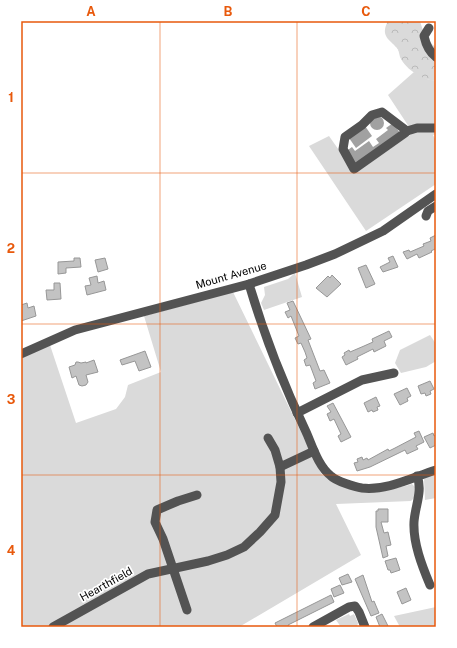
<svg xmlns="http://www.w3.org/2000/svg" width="457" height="648" font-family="'Public Sans',sans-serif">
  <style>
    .green { fill: #dadada }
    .forest { fill: url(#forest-crowns) }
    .water { fill: #a1a1a1 }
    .building { fill: #c3c3c3; stroke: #979797 }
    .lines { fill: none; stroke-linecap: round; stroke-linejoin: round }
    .minor { stroke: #535353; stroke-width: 9 }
    .grid { fill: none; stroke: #e8590c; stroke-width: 1; stroke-opacity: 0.55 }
    .labels { text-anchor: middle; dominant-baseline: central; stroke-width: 3.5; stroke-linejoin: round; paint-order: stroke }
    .street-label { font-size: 11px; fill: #000; stroke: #fff }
    .neatline { fill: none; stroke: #e8590c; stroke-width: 1.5 }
    .grid-label { font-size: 13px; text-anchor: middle; font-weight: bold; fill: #e8590c }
  </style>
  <defs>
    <pattern id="forest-crowns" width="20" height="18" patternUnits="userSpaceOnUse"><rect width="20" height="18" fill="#dadada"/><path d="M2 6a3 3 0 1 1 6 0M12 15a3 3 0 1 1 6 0" fill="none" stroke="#b9b9b9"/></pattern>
  </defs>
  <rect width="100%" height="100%" fill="#fff"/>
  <g class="green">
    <path d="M 414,72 L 427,79 L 436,81 L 436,134 L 433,135 L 436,141 L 436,184 L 366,231 L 309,146 L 329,136 L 355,173 L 413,133 L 388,95 Z"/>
    <path d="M 295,273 L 302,297 L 264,310 L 261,303 L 265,295 L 264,287 L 288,279 Z"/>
    <path d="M 233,292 L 322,475 C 331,479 340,486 350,489 C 370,494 393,490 412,484 L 415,487 L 415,497 L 411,501 L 336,504 L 361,555 L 239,627 L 21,627 L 21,358 L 50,345 L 76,423 L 116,409 L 125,397 L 128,385 L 161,372 L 144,316 Z"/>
    <path d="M 430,335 L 436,344 L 436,361 L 426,367 L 401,373 L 395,363 L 400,350 Z"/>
    <path d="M 436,474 L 436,498 L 425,500 L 424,479 L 425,477 Z"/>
    <path d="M 436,607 L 436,627 L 400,627 L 394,616 Z"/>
    <path d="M 349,614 L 350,616 L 354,614 L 358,623 L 357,627 L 341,627 L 336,620 Z"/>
  </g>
  <path class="forest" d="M 388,21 L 420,21 C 423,31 426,42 436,47 L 436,81 C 423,80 406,70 400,57 C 399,54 399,50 397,48 C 389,39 380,36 388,21 Z"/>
  <g class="water">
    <circle cx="377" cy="123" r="7"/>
    <path d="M 393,123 L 400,133 L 354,165 L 345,152 L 352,147 L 355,151 L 369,141 L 373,147 L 379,143 L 376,139 L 388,130 L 386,128 Z"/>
    <path d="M 365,126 L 372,136 L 356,148 L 349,138 Z"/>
  </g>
  <g class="building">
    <path d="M 436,235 L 436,250 L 435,249 L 431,251 L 432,252 L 419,258 L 417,254 L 407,259 L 403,252 L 409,250 L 410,252 L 424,246 L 423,244 L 431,241 L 430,238 Z"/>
    <path d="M 393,256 L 398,267 L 383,272 L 380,267 L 390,262 L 388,258 Z"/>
    <path d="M 74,258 L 80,258 L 81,267 L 66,268 L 66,273 L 58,274 L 58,262 L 74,261 Z"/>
    <path d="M 105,258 L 108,269 L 98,272 L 95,260 Z"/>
    <path d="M 366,265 L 375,284 L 366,288 L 358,268 Z"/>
    <path d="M 332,275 L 341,284 L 327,297 L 316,288 L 328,276 L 330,278 Z"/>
    <path d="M 97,276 L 98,283 L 104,281 L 106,290 L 87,295 L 85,286 L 91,285 L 89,278 Z"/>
    <path d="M 54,283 L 60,283 L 61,299 L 47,300 L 46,290 L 54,290 Z"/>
    <path d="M 293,301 L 311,339 L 308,340 L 320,371 L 324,370 L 330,383 L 315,389 L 313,383 L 316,381 L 310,365 L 306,366 L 304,360 L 307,358 L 305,352 L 301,343 L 298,344 L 295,338 L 299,336 L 291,316 L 288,318 L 285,312 L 290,310 L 287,303 Z"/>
    <path d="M 27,303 L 28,308 L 34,306 L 36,316 L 21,321 L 21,305 Z"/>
    <path d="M 389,331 L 392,337 L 384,341 L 386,346 L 374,352 L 373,349 L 357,357 L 358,359 L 346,365 L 342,357 L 345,355 L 344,353 L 349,350 L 350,352 L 364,346 L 373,342 L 372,339 Z"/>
    <path d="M 145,351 L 151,367 L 139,371 L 135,361 L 122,365 L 120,360 Z"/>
    <path d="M 94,360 L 98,372 L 86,375 L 88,382 L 86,385 L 82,386 L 79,385 L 76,376 L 72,378 L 69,367 L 75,365 L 76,362 L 78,362 L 81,363 L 86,362 L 86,363 Z"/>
    <path d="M 430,381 L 434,389 L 430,391 L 431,394 L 426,396 L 425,393 L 421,394 L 418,386 Z"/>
    <path d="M 407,388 L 411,396 L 407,398 L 408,401 L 400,405 L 394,394 Z"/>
    <path d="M 376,397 L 380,406 L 377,407 L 378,410 L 373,412 L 372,410 L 368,412 L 364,403 Z"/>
    <path d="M 333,403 L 351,437 L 341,442 L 338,436 L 341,434 L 334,419 L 330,421 L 327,414 L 331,412 L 327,406 Z"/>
    <path d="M 419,431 L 424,442 L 416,446 L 418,449 L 407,454 L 405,450 L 370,467 L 357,471 L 354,463 L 358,462 L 357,459 L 362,457 L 363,460 L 367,458 L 368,460 L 388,449 L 389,451 L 395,448 L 416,437 L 414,433 Z"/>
    <path d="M 433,433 L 434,436 L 436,435 L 436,445 L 430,448 L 424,437 Z"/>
    <path d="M 378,509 L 388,509 L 388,522 L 381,522 L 384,533 L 388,532 L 391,545 L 386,546 L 388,556 L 383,558 L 376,527 L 376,511 L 378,511 Z"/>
    <path d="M 396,558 L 400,570 L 391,573 L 390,570 L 388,570 L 385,561 Z"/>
    <path d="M 348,574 L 352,582 L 342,585 L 339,578 Z"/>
    <path d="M 363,575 L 372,602 L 374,601 L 379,613 L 371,616 L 355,579 Z"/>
    <path d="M 340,585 L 344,593 L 334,597 L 331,589 Z"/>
    <path d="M 406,588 L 411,600 L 402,604 L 397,592 Z"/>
    <path d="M 331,595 L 334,602 L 288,625 L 289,627 L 277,627 L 275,623 Z"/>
    <path d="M 382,614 L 388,626 L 385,627 L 380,627 L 376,617 Z"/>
  </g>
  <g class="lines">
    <g class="minor">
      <path d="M 429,28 L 424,36 C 426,45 429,52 436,57"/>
      <path d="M 382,112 L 407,131 L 405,133 L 354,169 L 343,149 L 345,137 L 362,125 L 372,115 Z"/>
      <path d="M 407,131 L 417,128 L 436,128"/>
      <path d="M 426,216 L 428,211 L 436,206"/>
      <path d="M 249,284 C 264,335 284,386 307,434 C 313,448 319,467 331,476 C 336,481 355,487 362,488 C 387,491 413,477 436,470"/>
      <path d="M 21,354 L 75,330 L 249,284 L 306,265 L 335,254 L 383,231 L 436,194"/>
      <path d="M 297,413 L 362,380 L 394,373"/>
      <path d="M 268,438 L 275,450 L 280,467 L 314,451"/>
      <path d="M 417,476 C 423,491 415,506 414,522 C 413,543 422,566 430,585"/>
      <path d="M 187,610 L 163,539 L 155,522 L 157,510 L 178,501 L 197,495"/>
      <path d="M 53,627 L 148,574 L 208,561 L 227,555 L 244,547 L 260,532 L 275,515 L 281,482 L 280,467"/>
      <path d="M 313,627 L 349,607 L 355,606 L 359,612 L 365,627"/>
    </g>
  </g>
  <path class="grid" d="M 160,21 L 160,627M 297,21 L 297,627M 21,173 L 436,173M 21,324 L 436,324M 21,475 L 436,475"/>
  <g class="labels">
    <g class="street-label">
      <text transform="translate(231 275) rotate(-16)">Mount Avenue</text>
      <text transform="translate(106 584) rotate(-29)">Hearthfield</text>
    </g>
  </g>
  <rect width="457" height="648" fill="none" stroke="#ffffff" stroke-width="44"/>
  <rect x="22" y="22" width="413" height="604" class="neatline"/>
  <g class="grid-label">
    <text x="91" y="16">A</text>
    <text x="228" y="16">B</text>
    <text x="366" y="16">C</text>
    <text x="11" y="102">1</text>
    <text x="11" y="253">2</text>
    <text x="11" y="404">3</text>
    <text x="11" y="555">4</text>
  </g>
</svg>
